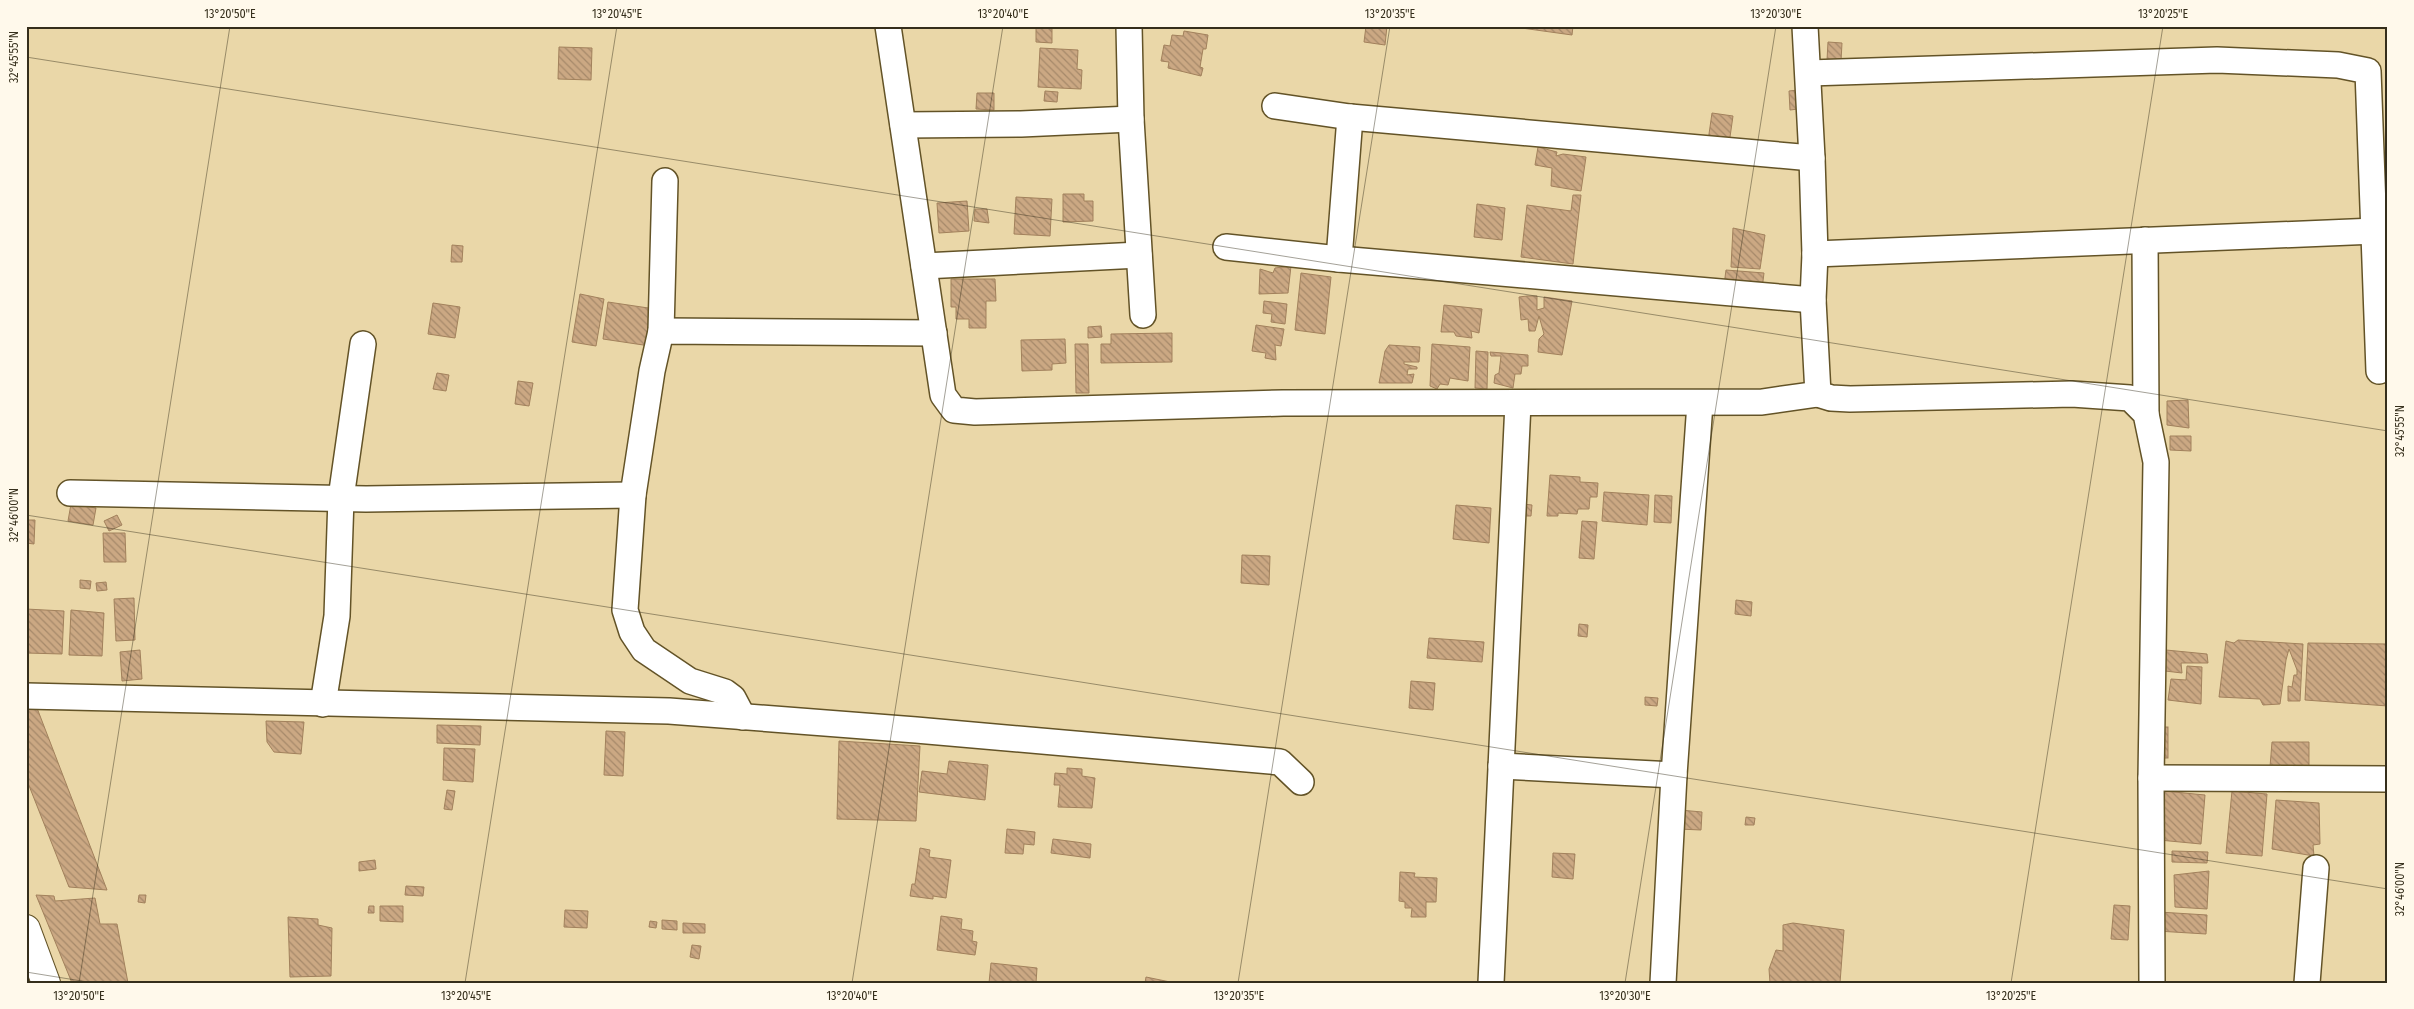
<svg xmlns="http://www.w3.org/2000/svg" width="2414" height="1009" font-family="'Fira Sans Condensed',sans-serif">
  <style>
    .building { fill: url(#building-back-hatch); stroke: #a2815c }
    .lines { fill: none; stroke-linecap: round; stroke-linejoin: round }
    .minor-casing { stroke: #635327; stroke-width: 28 }
    .major-casing { stroke: #635327; stroke-width: 30 }
    .minor { stroke: #fff; stroke-width: 25 }
    .major { stroke: #fff; stroke-width: 28 }
    .ticks { fill: none; stroke: #352e1b; stroke-width: 1; stroke-opacity: 0.45 }
    .neatline { fill: none; stroke: #352e1b; stroke-width: 2 }
    .ticks-label { font-size: 12px; text-anchor: middle; fill: #352e1b }
  </style>
  <defs>
    <pattern id="building-back-hatch" width="6" height="6" patternUnits="userSpaceOnUse" patternTransform="scale(1.25)"><rect width="6" height="6" fill="#cba883"/><path d="M-1 5l2 2M0 0l6 6M5-1l2 2" fill="none" stroke="#a6896a"/></pattern>
  </defs>
  <rect width="100%" height="100%" fill="#ead7a8"/>
  <g class="building">
    <path d="M 1036,26 L 1052,29 L 1052,43 L 1036,42 Z"/>
    <path d="M 1366,26 L 1387,26 L 1385,45 L 1364,42 Z"/>
    <path d="M 1507,26 L 1573,26 L 1572,35 Z"/>
    <path d="M 1184,31 L 1208,35 L 1206,49 L 1203,49 L 1200,67 L 1203,68 L 1201,76 L 1168,68 L 1169,62 L 1161,61 L 1164,45 L 1170,46 L 1172,35 L 1183,36 Z"/>
    <path d="M 1828,42 L 1842,43 L 1841,61 L 1827,60 Z"/>
    <path d="M 559,47 L 592,48 L 591,80 L 558,79 Z"/>
    <path d="M 1040,48 L 1078,50 L 1077,69 L 1082,70 L 1081,89 L 1038,87 Z"/>
    <path d="M 1798,90 L 1798,109 L 1790,110 L 1789,91 Z"/>
    <path d="M 1045,91 L 1058,92 L 1057,102 L 1044,101 Z"/>
    <path d="M 977,93 L 994,93 L 994,110 L 976,109 Z"/>
    <path d="M 1712,113 L 1733,116 L 1729,144 L 1708,141 Z"/>
    <path d="M 1538,147 L 1557,152 L 1556,156 L 1563,154 L 1586,157 L 1581,191 L 1551,186 L 1552,168 L 1535,165 Z"/>
    <path d="M 1063,194 L 1084,194 L 1084,201 L 1093,201 L 1093,221 L 1063,222 Z"/>
    <path d="M 1573,195 L 1581,195 L 1573,264 L 1521,257 L 1527,205 L 1571,211 Z"/>
    <path d="M 1016,197 L 1052,199 L 1050,236 L 1014,234 Z"/>
    <path d="M 967,201 L 969,231 L 939,233 L 937,203 Z"/>
    <path d="M 1477,204 L 1505,208 L 1502,240 L 1474,237 Z"/>
    <path d="M 975,209 L 987,209 L 989,223 L 974,221 Z"/>
    <path d="M 1733,228 L 1765,235 L 1760,269 L 1731,267 Z"/>
    <path d="M 452,245 L 463,246 L 462,262 L 451,262 Z"/>
    <path d="M 1291,266 L 1288,293 L 1259,294 L 1260,269 L 1273,273 L 1275,268 Z"/>
    <path d="M 1726,270 L 1764,273 L 1762,289 L 1724,285 Z"/>
    <path d="M 1301,273 L 1331,277 L 1325,334 L 1295,330 Z"/>
    <path d="M 951,279 L 995,279 L 996,301 L 986,301 L 986,328 L 969,328 L 969,319 L 956,319 L 956,307 L 951,307 Z"/>
    <path d="M 580,294 L 604,299 L 596,346 L 572,342 Z"/>
    <path d="M 1527,296 L 1537,296 L 1537,310 L 1544,308 L 1544,297 L 1572,301 L 1562,355 L 1538,352 L 1539,339 L 1544,334 L 1539,316 L 1535,331 L 1529,331 L 1528,319 L 1521,320 L 1519,297 Z"/>
    <path d="M 1264,301 L 1287,304 L 1285,324 L 1271,322 L 1272,314 L 1263,313 Z"/>
    <path d="M 608,302 L 655,309 L 650,346 L 603,339 Z"/>
    <path d="M 433,303 L 460,307 L 455,338 L 428,334 Z"/>
    <path d="M 1444,305 L 1482,309 L 1479,333 L 1471,331 L 1472,338 L 1456,336 L 1454,332 L 1441,332 Z"/>
    <path d="M 1256,325 L 1284,329 L 1281,346 L 1275,345 L 1276,360 L 1265,358 L 1266,353 L 1252,351 Z"/>
    <path d="M 1101,326 L 1102,337 L 1088,338 L 1088,327 Z"/>
    <path d="M 1172,333 L 1172,362 L 1101,363 L 1101,344 L 1111,344 L 1111,334 Z"/>
    <path d="M 1065,339 L 1066,363 L 1052,364 L 1052,370 L 1022,371 L 1021,340 Z"/>
    <path d="M 1075,344 L 1088,344 L 1089,393 L 1076,393 Z"/>
    <path d="M 1432,344 L 1470,347 L 1468,381 L 1450,378 L 1448,385 L 1440,384 L 1437,389 L 1430,386 Z"/>
    <path d="M 1389,345 L 1420,347 L 1419,362 L 1404,362 L 1404,364 L 1417,367 L 1417,369 L 1408,369 L 1407,375 L 1414,374 L 1412,383 L 1379,383 L 1385,351 Z"/>
    <path d="M 1476,351 L 1488,352 L 1487,389 L 1475,388 Z"/>
    <path d="M 1490,352 L 1528,355 L 1528,366 L 1522,366 L 1521,374 L 1515,374 L 1513,388 L 1494,383 L 1495,375 L 1499,373 L 1501,356 L 1491,356 Z"/>
    <path d="M 437,373 L 449,375 L 446,391 L 433,389 Z"/>
    <path d="M 518,381 L 533,383 L 529,406 L 515,404 Z"/>
    <path d="M 2188,400 L 2189,428 L 2167,425 L 2167,401 Z"/>
    <path d="M 2170,436 L 2191,436 L 2191,451 L 2170,450 Z"/>
    <path d="M 1550,475 L 1580,477 L 1580,482 L 1598,483 L 1597,497 L 1590,497 L 1589,509 L 1578,509 L 1577,514 L 1558,513 L 1558,516 L 1547,516 Z"/>
    <path d="M 1604,492 L 1649,495 L 1647,525 L 1602,521 Z"/>
    <path d="M 1655,495 L 1672,496 L 1671,523 L 1654,522 Z"/>
    <path d="M 71,504 L 96,508 L 93,525 L 68,521 Z"/>
    <path d="M 1523,504 L 1532,505 L 1531,516 L 1522,516 Z"/>
    <path d="M 1456,505 L 1491,508 L 1489,543 L 1453,539 Z"/>
    <path d="M 117,515 L 122,525 L 109,531 L 104,521 Z"/>
    <path d="M 26,520 L 35,520 L 34,544 L 26,543 Z"/>
    <path d="M 1582,521 L 1597,522 L 1594,559 L 1579,558 Z"/>
    <path d="M 103,533 L 125,533 L 126,562 L 104,562 Z"/>
    <path d="M 1242,555 L 1270,556 L 1269,585 L 1241,583 Z"/>
    <path d="M 80,580 L 91,581 L 90,589 L 80,588 Z"/>
    <path d="M 106,582 L 107,590 L 97,591 L 96,583 Z"/>
    <path d="M 134,598 L 135,640 L 116,641 L 114,599 Z"/>
    <path d="M 1736,600 L 1752,602 L 1751,616 L 1735,614 Z"/>
    <path d="M 26,609 L 64,611 L 62,654 L 26,653 Z"/>
    <path d="M 71,610 L 104,613 L 102,656 L 69,655 Z"/>
    <path d="M 1579,624 L 1588,625 L 1587,637 L 1578,636 Z"/>
    <path d="M 1429,638 L 1484,642 L 1482,662 L 1427,658 Z"/>
    <path d="M 2238,640 L 2303,644 L 2300,701 L 2288,701 L 2288,686 L 2292,687 L 2294,675 L 2297,675 L 2297,670 L 2289,649 L 2286,660 L 2280,704 L 2263,705 L 2260,699 L 2219,697 L 2226,641 L 2234,643 Z"/>
    <path d="M 2308,643 L 2388,644 L 2388,706 L 2305,700 Z"/>
    <path d="M 140,650 L 142,679 L 122,681 L 120,652 Z"/>
    <path d="M 2166,650 L 2207,654 L 2208,663 L 2181,663 L 2182,673 L 2165,671 Z"/>
    <path d="M 2187,666 L 2202,667 L 2201,704 L 2168,700 L 2171,679 L 2186,680 Z"/>
    <path d="M 1411,681 L 1435,683 L 1433,710 L 1409,708 Z"/>
    <path d="M 1645,697 L 1658,698 L 1657,706 L 1645,705 Z"/>
    <path d="M 26,706 L 37,708 L 107,890 L 69,887 L 26,778 Z"/>
    <path d="M 266,721 L 304,722 L 301,754 L 274,752 L 267,742 Z"/>
    <path d="M 437,725 L 481,726 L 480,745 L 437,743 Z"/>
    <rect x="2157" y="727" width="11" height="31"/>
    <path d="M 606,731 L 625,732 L 623,776 L 604,775 Z"/>
    <path d="M 839,741 L 920,746 L 916,821 L 837,819 Z"/>
    <path d="M 2272,742 L 2309,742 L 2309,767 L 2270,767 Z"/>
    <path d="M 444,748 L 475,749 L 473,782 L 443,780 Z"/>
    <path d="M 949,761 L 988,765 L 985,800 L 919,792 L 922,771 L 947,774 Z"/>
    <path d="M 1067,768 L 1082,769 L 1082,776 L 1095,778 L 1092,808 L 1058,807 L 1060,785 L 1054,785 L 1055,773 L 1067,774 Z"/>
    <path d="M 447,790 L 455,791 L 452,810 L 444,809 Z"/>
    <path d="M 2164,791 L 2205,795 L 2201,844 L 2159,840 Z"/>
    <path d="M 2232,791 L 2267,794 L 2262,856 L 2226,853 Z"/>
    <path d="M 2276,800 L 2319,803 L 2320,844 L 2313,845 L 2314,856 L 2272,849 Z"/>
    <path d="M 1680,810 L 1702,812 L 1701,830 L 1679,829 Z"/>
    <path d="M 1746,817 L 1755,818 L 1754,825 L 1745,825 Z"/>
    <path d="M 1007,829 L 1035,832 L 1034,845 L 1024,844 L 1023,854 L 1005,853 Z"/>
    <path d="M 1053,839 L 1091,844 L 1090,858 L 1051,853 Z"/>
    <path d="M 920,848 L 930,850 L 929,857 L 951,860 L 946,898 L 933,896 L 933,899 L 910,896 L 912,884 L 915,884 Z"/>
    <path d="M 2172,851 L 2208,852 L 2207,863 L 2172,862 Z"/>
    <path d="M 1553,853 L 1575,854 L 1573,879 L 1552,877 Z"/>
    <path d="M 375,860 L 376,869 L 359,871 L 359,862 Z"/>
    <path d="M 2209,871 L 2207,909 L 2175,907 L 2174,875 Z"/>
    <path d="M 1400,872 L 1415,873 L 1414,877 L 1437,878 L 1436,902 L 1426,902 L 1426,917 L 1411,917 L 1412,908 L 1405,908 L 1405,902 L 1399,901 Z"/>
    <path d="M 406,886 L 424,887 L 423,896 L 405,895 Z"/>
    <path d="M 36,895 L 54,896 L 55,901 L 95,898 L 100,924 L 117,924 L 128,983 L 72,983 Z"/>
    <path d="M 139,895 L 146,895 L 145,903 L 138,902 Z"/>
    <path d="M 2114,905 L 2130,906 L 2128,940 L 2111,939 Z"/>
    <path d="M 369,906 L 374,906 L 374,913 L 368,913 Z"/>
    <path d="M 380,906 L 403,906 L 403,922 L 380,921 Z"/>
    <path d="M 565,910 L 588,911 L 587,928 L 564,927 Z"/>
    <path d="M 2159,912 L 2207,915 L 2206,934 L 2157,931 Z"/>
    <path d="M 941,916 L 962,919 L 961,929 L 973,931 L 972,941 L 977,942 L 975,955 L 937,950 Z"/>
    <path d="M 288,917 L 318,919 L 318,925 L 332,928 L 331,976 L 290,977 Z"/>
    <path d="M 662,920 L 677,921 L 677,930 L 662,929 Z"/>
    <path d="M 650,921 L 657,922 L 656,928 L 649,927 Z"/>
    <path d="M 683,923 L 705,924 L 705,933 L 683,933 Z"/>
    <path d="M 1793,923 L 1844,930 L 1840,983 L 1770,983 L 1769,969 L 1776,950 L 1783,951 L 1783,925 Z"/>
    <path d="M 692,945 L 701,946 L 699,959 L 690,957 Z"/>
    <path d="M 991,963 L 1037,968 L 1036,983 L 989,983 Z"/>
    <path d="M 1146,977 L 1175,983 L 1145,983 Z"/>
  </g>
  <g class="lines">
    <defs>
      <g id="minor">
        <path d="M 888,26 L 943,395 L 954,410 L 975,412 L 1283,403 L 1762,402 L 1818,394"/>
        <path d="M 1129,26 L 1131,119 L 1143,315"/>
        <path d="M 1805,26 L 1812,158 L 1815,254 L 1813,300 L 1818,394 L 1831,398 L 1850,399 L 2072,394 L 2130,398 L 2146,414 L 2156,462 L 2151,778 L 2152,983"/>
        <path d="M 1809,73 L 2217,60 L 2338,65 L 2368,71 L 2379,371"/>
        <path d="M 1275,106 L 1350,117 L 1812,158"/>
        <path d="M 903,125 L 1021,124 L 1131,119"/>
        <path d="M 2145,240 L 2146,414"/>
        <path d="M 1226,247 L 1339,259 L 1813,300"/>
        <path d="M 1815,254 L 2375,231"/>
        <path d="M 1339,259 L 1350,117"/>
        <path d="M 924,266 L 1139,255"/>
        <path d="M 661,331 L 665,181"/>
        <path d="M 70,493 L 366,499 L 633,495"/>
        <path d="M 26,696 L 669,711 L 916,730 L 1280,762 L 1301,782"/>
        <path d="M 323,704 L 337,616 L 341,498 L 363,344"/>
        <path d="M 743,717 L 733,698 L 725,692 L 690,681 L 644,650 L 632,632 L 625,610 L 633,495 L 652,371 L 661,331 L 934,333"/>
        <path d="M 1501,766 L 1674,775"/>
        <path d="M 2151,778 L 2388,779"/>
        <path d="M 1491,983 L 1518,403"/>
        <path d="M 1663,983 L 1674,775 L 1700,403"/>
        <path d="M 2307,983 L 2316,868"/>
      </g>
      <path id="major" d="M 26,929 L 46,983"/>
    </defs>
    <use href="#minor" class="minor-casing"/>
    <use href="#major" class="major-casing"/>
    <use href="#minor" class="minor"/>
    <use href="#major" class="major"/>
  </g>
  <path class="ticks" d="M 26,57 L 2388,431M 26,515 L 2388,889M 26,972 L 94,983M 79,983 L 230,26M 465,983 L 617,26M 852,983 L 1003,26M 1238,983 L 1390,26M 1625,983 L 1776,26M 2011,983 L 2163,26"/>
  <rect width="2414" height="1009" fill="none" stroke="#fff9eb" stroke-width="55"/>
  <rect x="28" y="28" width="2358" height="954" class="neatline"/>
  <g class="ticks-label">
    <text x="230" y="18">13°20'50"E</text>
    <text x="617" y="18">13°20'45"E</text>
    <text x="1003" y="18">13°20'40"E</text>
    <text x="1390" y="18">13°20'35"E</text>
    <text x="1776" y="18">13°20'30"E</text>
    <text x="2163" y="18">13°20'25"E</text>
    <text transform="translate(14 57) rotate(-90)" y="4">32°45'55"N</text>
    <text transform="translate(2400 431) rotate(-90)" y="4">32°45'55"N</text>
    <text transform="translate(14 515) rotate(-90)" y="4">32°46'00"N</text>
    <text transform="translate(2400 889) rotate(-90)" y="4">32°46'00"N</text>
    <text x="79" y="1000">13°20'50"E</text>
    <text x="466" y="1000">13°20'45"E</text>
    <text x="852" y="1000">13°20'40"E</text>
    <text x="1239" y="1000">13°20'35"E</text>
    <text x="1625" y="1000">13°20'30"E</text>
    <text x="2011" y="1000">13°20'25"E</text>
  </g>
</svg>
